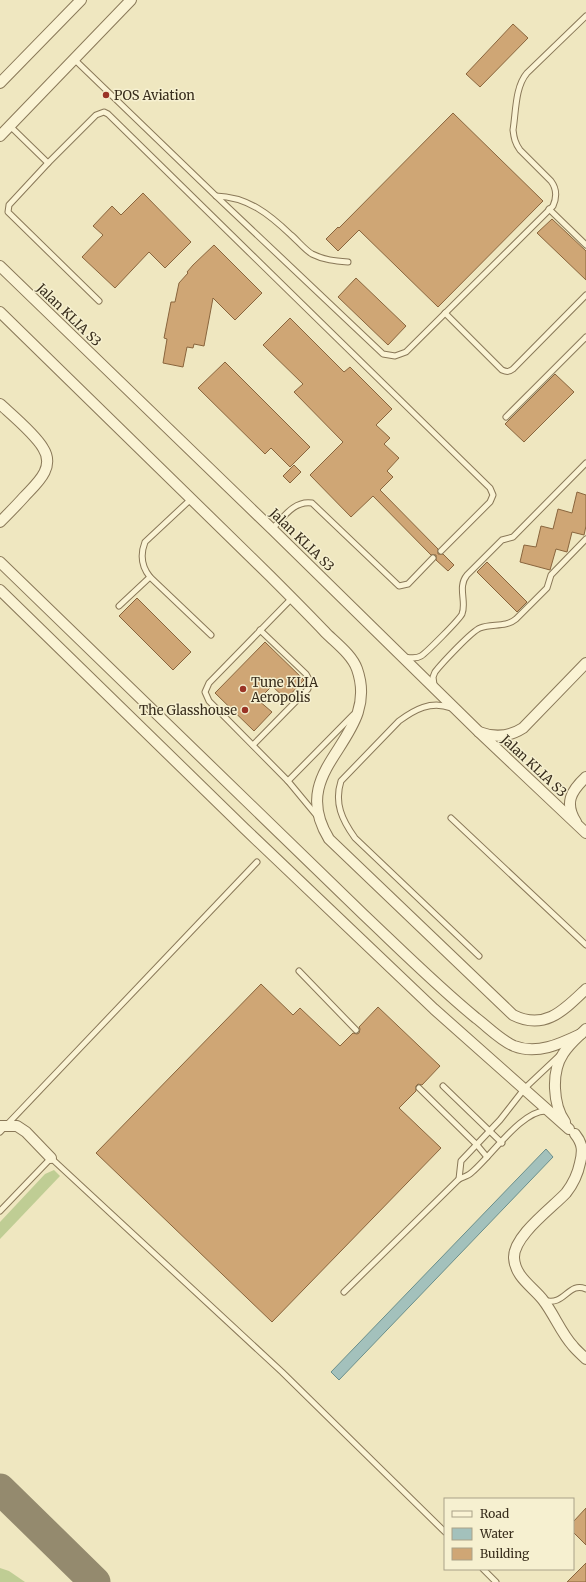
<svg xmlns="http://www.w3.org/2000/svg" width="586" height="1582" font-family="Merriweather,serif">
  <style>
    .green { fill: #bfcd94 }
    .water { fill: #a3c1bc; stroke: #6a8f8b }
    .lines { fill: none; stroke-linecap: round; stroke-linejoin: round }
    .taxiway { stroke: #948a6e; stroke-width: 31 }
    .building { fill: #cfa675; stroke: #89653d }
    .lane-casing { stroke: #897858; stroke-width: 7 }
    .street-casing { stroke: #897858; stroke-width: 12 }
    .lane { stroke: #faf3d4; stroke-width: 5 }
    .street { stroke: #faf3d4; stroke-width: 10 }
    .poi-dot { fill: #9a3426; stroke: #f6f0d0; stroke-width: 1.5 }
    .labels { text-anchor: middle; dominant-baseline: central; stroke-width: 3; stroke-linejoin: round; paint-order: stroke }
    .poi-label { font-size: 13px; fill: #382d1c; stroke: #f6f0d0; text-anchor: start }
    .street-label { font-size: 13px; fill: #382d1c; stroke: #f6f0d0 }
  </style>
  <rect width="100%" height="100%" fill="#efe7c0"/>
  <g class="green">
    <path d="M 54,1170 L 60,1176 L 0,1239 L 0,1222 L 45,1174 Z"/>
    <path d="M 0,1568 L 9,1571 L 25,1582 L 0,1582 Z"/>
  </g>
  <path class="water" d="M 546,1149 L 553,1157 L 339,1380 L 331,1372 Z"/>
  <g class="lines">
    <path class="taxiway" d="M 0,1489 L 95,1582"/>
  </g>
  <g class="building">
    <path d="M 513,24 L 528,38 L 480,87 L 466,74 Z"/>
    <path d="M 453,113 L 543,201 L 438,307 L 359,230 L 338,251 L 326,239 L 338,227 L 339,228 Z"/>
    <path d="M 143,193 L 191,242 L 165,268 L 149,252 L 115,288 L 82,257 L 103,235 L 93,226 L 112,206 L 121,215 Z"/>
    <path d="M 552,219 L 586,251 L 586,280 L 537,233 Z"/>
    <path d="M 214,245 L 262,293 L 235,320 L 213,298 L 204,346 L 194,344 L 193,348 L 187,347 L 183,367 L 163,363 L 167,339 L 164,338 L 171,302 L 175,302 L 179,283 L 188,273 L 187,272 L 193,265 Z"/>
    <path d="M 356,278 L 406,326 L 388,345 L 338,297 Z"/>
    <path d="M 290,318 L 344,372 L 350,367 L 392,409 L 376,425 L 390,438 L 384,444 L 399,458 L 387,471 L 393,477 L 380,490 L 438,549 L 438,554 L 443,554 L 454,565 L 448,571 L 436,560 L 436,555 L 431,555 L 373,496 L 351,517 L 310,475 L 343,442 L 294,392 L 303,384 L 263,345 Z"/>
    <path d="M 225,362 L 310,447 L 290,467 L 271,448 L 265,454 L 198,388 Z"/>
    <path d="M 555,374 L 574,392 L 524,442 L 505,424 Z"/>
    <path d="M 294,465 L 301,472 L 290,483 L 283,476 Z"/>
    <path d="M 577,492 L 586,495 L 586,526 L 584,535 L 572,532 L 567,552 L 556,549 L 550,570 L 520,562 L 524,545 L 536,547 L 541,526 L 553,529 L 558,509 L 572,513 Z"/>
    <path d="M 487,562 L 527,602 L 517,612 L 477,572 Z"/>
    <path d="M 137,598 L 191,652 L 173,670 L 119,616 Z"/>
    <path d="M 265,642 L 304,680 L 286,699 L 272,686 L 258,700 L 272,712 L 254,731 L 215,693 Z"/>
    <path d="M 261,984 L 293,1015 L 300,1008 L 340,1046 L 353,1033 L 357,1034 L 359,1033 L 360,1029 L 359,1027 L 378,1007 L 440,1066 L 422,1085 L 418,1084 L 416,1086 L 416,1091 L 399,1108 L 441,1148 L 272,1322 L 96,1153 Z"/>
    <path d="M 586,1508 L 586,1545 L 573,1532 L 573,1522 Z"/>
    <path d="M 586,1563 L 586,1582 L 567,1582 Z"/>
  </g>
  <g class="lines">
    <defs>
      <g id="lane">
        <path d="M 74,59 L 216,196 L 383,354 L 395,356 L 406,352 L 553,206 C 557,197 557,189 551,181 L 520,150 C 515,143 514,138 513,130 C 516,112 515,87 527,73 L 586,16"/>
        <path d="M 10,126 L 48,163 L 96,115 L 104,112 L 108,114 L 490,488 L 493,495 L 490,502 L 441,551"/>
        <path d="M 48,163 L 9,205 L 8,212 L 99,301"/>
        <path d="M 216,196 C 248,197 269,214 291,235 C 298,241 305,250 312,254 C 324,260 335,261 348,262"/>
        <path d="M 549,209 L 586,245"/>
        <path d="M 445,313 L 502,370 C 507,372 509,372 513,369 L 586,295"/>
        <path d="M 506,417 L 586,337"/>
        <path d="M 272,529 C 283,518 294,500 312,503 L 399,586 L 408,584 L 433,558"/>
        <path d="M 150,577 C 141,566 140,555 145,542 L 191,499"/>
        <path d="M 292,598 L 209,683 L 205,692 L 209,701 L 288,781 L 317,816"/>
        <path d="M 119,606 L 150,577 L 211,635"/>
        <path d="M 405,657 C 411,658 416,659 421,656 C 426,653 459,620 462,614 C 467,602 457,587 467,575 L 502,540 L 513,537 L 586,463"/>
        <path d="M 434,685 L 433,677 L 435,672 C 442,663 472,631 480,628 C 492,623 505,628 516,619 L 547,588 L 551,575 L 586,539"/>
        <path d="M 451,708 C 431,700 414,710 399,721 L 341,781 C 334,803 342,820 355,838 L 479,956"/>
        <path d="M 253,745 L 308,689 L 310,681 L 306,674 L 260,630"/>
        <path d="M 288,781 L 353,715"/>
        <path d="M 451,818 L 586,945"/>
        <path d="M 299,971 L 356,1030"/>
        <path d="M 443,1086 L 502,1143"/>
        <path d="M 419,1088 L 477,1145 L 487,1157"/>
        <path d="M 0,1132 L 257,862"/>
        <path d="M 459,1179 L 461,1161 L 500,1120 L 525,1088 L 560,1055"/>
        <path d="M 0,1211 L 51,1158 L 282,1372 L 445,1532"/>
        <path d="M 344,1292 L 459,1179 C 463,1177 468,1176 471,1173 C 490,1158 522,1109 547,1111"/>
        <path d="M 544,1300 C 565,1307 568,1281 586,1289"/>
        <path d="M 483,1569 L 496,1582"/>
      </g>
      <g id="street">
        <path d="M 0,83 L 81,0"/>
        <path d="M 0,136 L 131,0"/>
        <path d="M 0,266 L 272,529 L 478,731 L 586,833"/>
        <path d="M 0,312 C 90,400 180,488 270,576 C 289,595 308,614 326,633 C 337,644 352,655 357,669 C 382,740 284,766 329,839 L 513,1015 C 545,1031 564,1010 586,989"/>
        <path d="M 0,404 C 12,415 35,434 43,448 C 56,468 36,484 24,497 C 16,506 8,514 0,522"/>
        <path d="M 0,562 C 121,680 242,798 364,915 C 401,950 437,986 476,1018 C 488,1027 500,1040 514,1046 C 537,1055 560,1044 581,1034"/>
        <path d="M 0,590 L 245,829 L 434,1009 L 569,1129"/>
        <path d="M 479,732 C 495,738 509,737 523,728 L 586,663"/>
        <path d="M 576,822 C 564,803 571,791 586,777"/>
        <path d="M 565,1122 C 553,1105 551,1072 563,1054 C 569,1044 578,1037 586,1029"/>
        <path d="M 0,1126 L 17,1126 L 26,1132 L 51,1158"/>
        <path d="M 575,1134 C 583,1144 583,1151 580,1163 C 578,1173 573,1184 566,1193 C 552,1208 513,1236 514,1258 C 515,1277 533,1287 543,1300 C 554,1314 561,1333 573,1346 C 577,1351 582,1355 586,1359"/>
      </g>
    </defs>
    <use href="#lane" class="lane-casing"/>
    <use href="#street" class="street-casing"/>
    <use href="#lane" class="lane"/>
    <use href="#street" class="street"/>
  </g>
  <g class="poi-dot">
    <circle cx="106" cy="95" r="4"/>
    <circle cx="243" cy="689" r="4"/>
    <circle cx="245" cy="710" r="4"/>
  </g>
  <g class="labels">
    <g class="poi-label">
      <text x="114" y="95">POS Aviation</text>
      <text x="251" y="682">Tune KLIA<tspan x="251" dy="15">Aeropolis</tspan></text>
      <text x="237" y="710" text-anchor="end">The Glasshouse</text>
    </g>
    <g class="street-label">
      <text transform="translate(69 315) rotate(44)">Jalan KLIA S3</text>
      <text transform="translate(302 540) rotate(44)">Jalan KLIA S3</text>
      <text transform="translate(534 766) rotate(43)">Jalan KLIA S3</text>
    </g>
  </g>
  <rect x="444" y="1498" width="130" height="72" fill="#f6f0d0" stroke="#aaa288"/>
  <rect x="452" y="1511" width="20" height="6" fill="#faf3d4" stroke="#aaa288"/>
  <text x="480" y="1518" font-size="12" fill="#382d1c">Road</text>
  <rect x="452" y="1528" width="20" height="12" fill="#a3c1bc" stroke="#aaa288"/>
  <text x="480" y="1538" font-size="12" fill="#382d1c">Water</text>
  <rect x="452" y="1548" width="20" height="12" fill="#cfa675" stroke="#aaa288"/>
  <text x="480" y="1558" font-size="12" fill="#382d1c">Building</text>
</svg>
